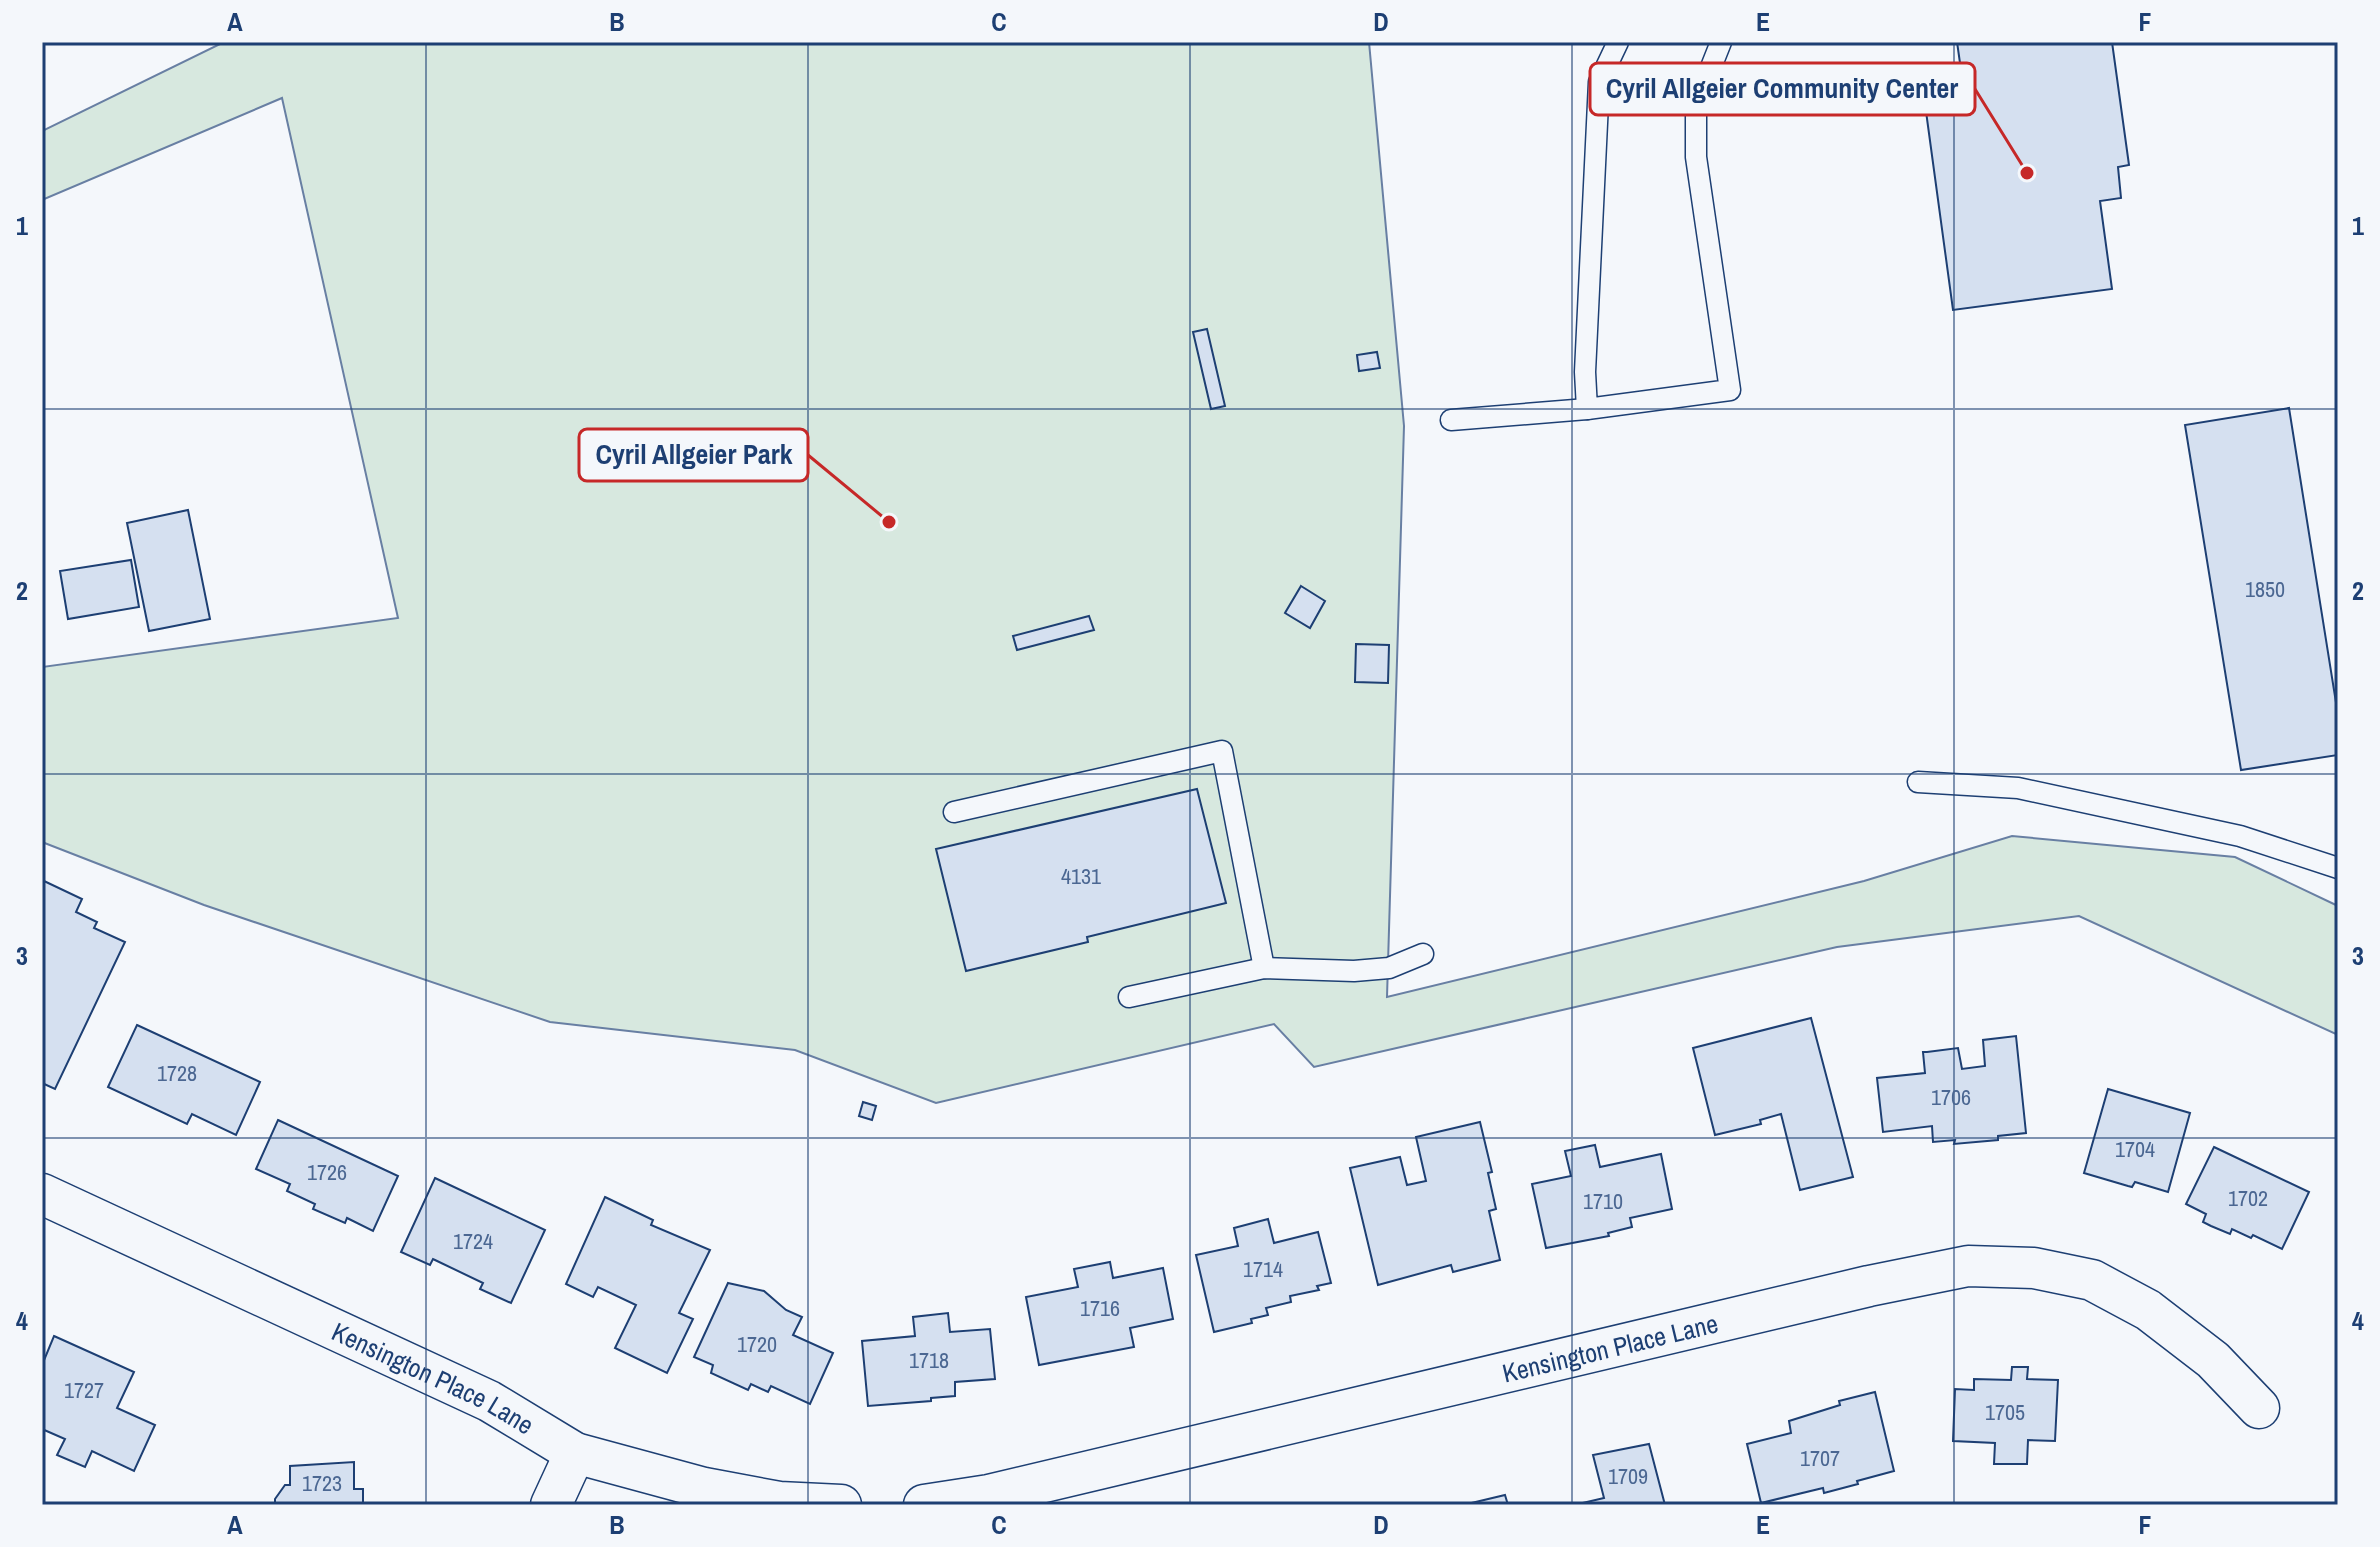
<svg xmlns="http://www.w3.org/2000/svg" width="2380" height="1547" font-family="'Archivo Narrow',sans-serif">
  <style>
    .green { fill: #d7e8df; stroke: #687fa3; stroke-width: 2 }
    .building { fill: #d5e0f0; stroke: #1d3f73; stroke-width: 2 }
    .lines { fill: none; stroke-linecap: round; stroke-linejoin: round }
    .service-casing { stroke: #1d3f73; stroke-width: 23 }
    .minor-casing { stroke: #1d3f73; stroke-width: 43 }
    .service { stroke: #f4f7fb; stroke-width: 20 }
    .minor { stroke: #f4f7fb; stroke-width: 40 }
    .grid { fill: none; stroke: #1d3f73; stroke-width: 2; stroke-opacity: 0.55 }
    .labels { text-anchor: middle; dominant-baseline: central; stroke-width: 6; stroke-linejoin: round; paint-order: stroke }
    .number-label { font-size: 22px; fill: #4b6792 }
    .street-label { font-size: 26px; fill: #1d3f73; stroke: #f4f7fb }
    .leader { fill: none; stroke: #c62828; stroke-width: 3 }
    .callout-dot { fill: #c62828; stroke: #f4f7fb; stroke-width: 3 }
    .callout { fill: #f4f7fb; stroke: #c62828; stroke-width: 3 }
    .callout-label { font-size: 28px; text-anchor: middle; font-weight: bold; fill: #1d3f73 }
    .neatline { fill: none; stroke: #1d3f73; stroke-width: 3 }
    .grid-label { font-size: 26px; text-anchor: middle; font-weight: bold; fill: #1d3f73 }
  </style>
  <rect width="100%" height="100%" fill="#f4f7fb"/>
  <path class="green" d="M 224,42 L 1369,42 L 1404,426 L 1387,997 L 1864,881 L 2012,836 L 2235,857 L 2338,906 L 2338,1035 L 2079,916 L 1837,947 L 1314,1067 L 1274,1024 L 936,1103 L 795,1050 L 550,1022 L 204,905 L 42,842 L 42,667 L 398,618 L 282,98 L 42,200 L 42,131 Z"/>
  <g class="building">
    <path d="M 1957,42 L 2112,42 L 2129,165 L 2118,167 L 2121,198 L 2100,201 L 2112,289 L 1953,310 L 1925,104 L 1965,98 Z"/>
    <path d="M 1207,329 L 1225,406 L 1211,409 L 1193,332 Z"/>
    <path d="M 1377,352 L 1380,368 L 1359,371 L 1357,355 Z"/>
    <path d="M 2289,408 L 2338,715 L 2338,755 L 2241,770 L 2185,425 Z"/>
    <path d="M 188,510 L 210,619 L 149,631 L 127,523 Z"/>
    <path d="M 131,560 L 139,607 L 68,619 L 60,571 Z"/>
    <path d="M 1301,586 L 1325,601 L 1310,628 L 1285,613 Z"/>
    <path d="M 1089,616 L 1094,630 L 1017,650 L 1013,636 Z"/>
    <path d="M 1356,644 L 1389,645 L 1388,683 L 1355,682 Z"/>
    <path d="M 1197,789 L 1226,903 L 1087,937 L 1088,942 L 966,971 L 936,849 Z"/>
    <path d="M 44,881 L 82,899 L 76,912 L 97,922 L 94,928 L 125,942 L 55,1089 L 42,1083 Z"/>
    <path d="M 1811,1018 L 1853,1177 L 1800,1190 L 1781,1114 L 1760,1120 L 1761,1124 L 1715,1135 L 1693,1048 Z"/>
    <path d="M 137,1025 L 260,1082 L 236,1135 L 192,1114 L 187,1124 L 108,1087 Z"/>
    <path d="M 2016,1036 L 2026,1133 L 1998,1136 L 1998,1140 L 1954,1144 L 1955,1140 L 1933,1142 L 1932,1126 L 1883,1132 L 1877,1078 L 1925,1073 L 1923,1052 L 1927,1052 L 1958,1048 L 1962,1069 L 1985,1066 L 1983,1040 Z"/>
    <path d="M 2108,1089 L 2190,1113 L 2168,1192 L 2135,1182 L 2132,1187 L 2128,1186 L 2084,1173 Z"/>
    <path d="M 863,1102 L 876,1106 L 872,1120 L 859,1116 Z"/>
    <path d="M 278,1120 L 398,1176 L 373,1231 L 347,1218 L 345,1223 L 313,1209 L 315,1204 L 287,1191 L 290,1184 L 256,1169 Z"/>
    <path d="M 1480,1122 L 1492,1172 L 1488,1173 L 1496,1209 L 1489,1211 L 1500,1260 L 1453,1272 L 1451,1265 L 1378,1285 L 1350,1168 L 1400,1157 L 1407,1185 L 1426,1181 L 1416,1137 Z"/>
    <path d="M 1595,1145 L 1600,1167 L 1661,1154 L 1672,1209 L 1630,1218 L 1632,1227 L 1608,1233 L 1609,1236 L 1546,1248 L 1532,1184 L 1571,1176 L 1565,1151 Z"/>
    <path d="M 2214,1147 L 2309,1192 L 2282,1249 L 2253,1235 L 2251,1238 L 2232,1229 L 2230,1234 L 2211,1226 L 2203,1222 L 2206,1214 L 2186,1204 Z"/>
    <path d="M 435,1178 L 545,1230 L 511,1303 L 480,1289 L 483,1283 L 435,1260 L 433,1259 L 430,1265 L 401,1252 Z"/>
    <path d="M 605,1197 L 653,1220 L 651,1225 L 710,1250 L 679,1313 L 693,1319 L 667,1373 L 615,1348 L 636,1305 L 598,1287 L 593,1297 L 566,1284 Z"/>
    <path d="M 1268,1219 L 1274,1243 L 1318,1232 L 1331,1283 L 1317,1286 L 1319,1290 L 1290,1296 L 1291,1302 L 1266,1308 L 1268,1315 L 1251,1319 L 1252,1323 L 1214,1332 L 1196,1255 L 1238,1246 L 1234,1228 Z"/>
    <path d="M 1110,1262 L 1113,1278 L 1163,1268 L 1173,1319 L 1130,1328 L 1134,1347 L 1039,1365 L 1026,1297 L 1078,1287 L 1074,1269 Z"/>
    <path d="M 728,1283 L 764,1291 L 786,1310 L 802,1317 L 793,1335 L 833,1353 L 810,1404 L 771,1386 L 768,1392 L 751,1384 L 748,1390 L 711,1373 L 713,1365 L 694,1357 Z"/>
    <path d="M 948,1313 L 950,1332 L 990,1329 L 995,1379 L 955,1382 L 955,1396 L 931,1398 L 931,1401 L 868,1406 L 862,1341 L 915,1336 L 913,1317 Z"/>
    <path d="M 54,1336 L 134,1372 L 117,1408 L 155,1425 L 134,1471 L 92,1451 L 85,1467 L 57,1455 L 65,1439 L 42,1429 L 42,1365 Z"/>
    <path d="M 2012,1367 L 2028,1367 L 2027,1379 L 2058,1380 L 2055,1441 L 2028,1440 L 2027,1464 L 1994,1464 L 1995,1443 L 1953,1441 L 1955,1389 L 1974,1390 L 1974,1379 L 2011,1380 Z"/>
    <path d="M 1875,1392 L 1894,1471 L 1857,1481 L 1858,1484 L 1824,1493 L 1823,1488 L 1761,1503 L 1747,1444 L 1791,1433 L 1789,1421 L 1840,1405 L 1839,1401 Z"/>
    <path d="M 1649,1444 L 1665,1505 L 1574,1505 L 1604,1498 L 1593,1455 Z"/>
    <path d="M 354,1462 L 354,1489 L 363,1489 L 363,1505 L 275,1505 L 275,1499 L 285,1485 L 290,1485 L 290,1466 Z"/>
    <path d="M 1505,1495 L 1508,1505 L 1463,1505 Z"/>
  </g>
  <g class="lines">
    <defs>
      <g id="service">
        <path d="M 1618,42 L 1599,82 L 1585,372 L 1587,409 L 1730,390 L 1696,157 L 1696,105 L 1721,42"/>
        <path d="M 1451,420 L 1587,409"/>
        <path d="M 1918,782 L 2018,788 L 2240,836 L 2338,868"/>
        <path d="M 954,812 L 1222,751 L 1264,968"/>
        <path d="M 1129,997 L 1264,968 L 1354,971 L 1389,968 L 1423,954"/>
      </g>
      <g id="minor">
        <path id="s1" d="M 42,1194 L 489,1401 L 575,1453 L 704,1488 L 779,1502 L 841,1505"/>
        <path d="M 551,1505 L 575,1453"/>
        <path id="s2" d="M 924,1505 L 989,1495 L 1869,1286 L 1968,1266 L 2034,1268 L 2092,1280 L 2148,1310 L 2213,1360 L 2259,1408"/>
      </g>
    </defs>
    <use href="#service" class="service-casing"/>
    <use href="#minor" class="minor-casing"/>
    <use href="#service" class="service"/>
    <use href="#minor" class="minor"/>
  </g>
  <path class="grid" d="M 426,42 L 426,1505M 808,42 L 808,1505M 1190,42 L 1190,1505M 1572,42 L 1572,1505M 1954,42 L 1954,1505M 42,409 L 2338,409M 42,774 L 2338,774M 42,1138 L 2338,1138"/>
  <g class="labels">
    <g class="number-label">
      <text x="2265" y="589">1850</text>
      <text x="1081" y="876">4131</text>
      <text x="177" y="1073">1728</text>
      <text x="1951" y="1097">1706</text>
      <text x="2135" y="1149">1704</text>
      <text x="327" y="1172">1726</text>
      <text x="2248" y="1198">1702</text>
      <text x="1603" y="1201">1710</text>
      <text x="473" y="1241">1724</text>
      <text x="1263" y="1269">1714</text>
      <text x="1100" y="1308">1716</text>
      <text x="757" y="1344">1720</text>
      <text x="929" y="1360">1718</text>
      <text x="84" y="1390">1727</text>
      <text x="2005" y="1412">1705</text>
      <text x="1820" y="1458">1707</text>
      <text x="1628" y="1476">1709</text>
      <text x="322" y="1483">1723</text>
    </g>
    <g class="street-label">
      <text stroke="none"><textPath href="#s2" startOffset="704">Kensington Place Lane</textPath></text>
      <text stroke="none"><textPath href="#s1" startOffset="432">Kensington Place Lane</textPath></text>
    </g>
  </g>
  <path class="leader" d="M2027 173L1975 89M889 522L808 455"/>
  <g class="callout-dot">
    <circle cx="2027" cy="173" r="8"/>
    <circle cx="889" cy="522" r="8"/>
  </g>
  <g class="callout">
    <rect x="1590" y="63" width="385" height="52" rx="8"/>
    <rect x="579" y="429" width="229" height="52" rx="8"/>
  </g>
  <g class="callout-label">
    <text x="1782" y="98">Cyril Allgeier Community Center</text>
    <text x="694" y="464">Cyril Allgeier Park</text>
  </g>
  <rect width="2380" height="1547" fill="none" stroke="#f4f7fb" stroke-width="88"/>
  <rect x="44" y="44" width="2292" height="1459" class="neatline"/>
  <g class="grid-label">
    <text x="235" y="31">A</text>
    <text x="617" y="31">B</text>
    <text x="999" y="31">C</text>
    <text x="1381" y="31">D</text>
    <text x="1763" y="31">E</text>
    <text x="2145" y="31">F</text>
    <text x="22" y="235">1</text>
    <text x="2358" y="235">1</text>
    <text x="22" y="600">2</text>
    <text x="2358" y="600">2</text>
    <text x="22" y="965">3</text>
    <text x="2358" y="965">3</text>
    <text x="22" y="1330">4</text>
    <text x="2358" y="1330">4</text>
    <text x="235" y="1534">A</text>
    <text x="617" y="1534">B</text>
    <text x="999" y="1534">C</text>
    <text x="1381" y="1534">D</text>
    <text x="1763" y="1534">E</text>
    <text x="2145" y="1534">F</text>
  </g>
</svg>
